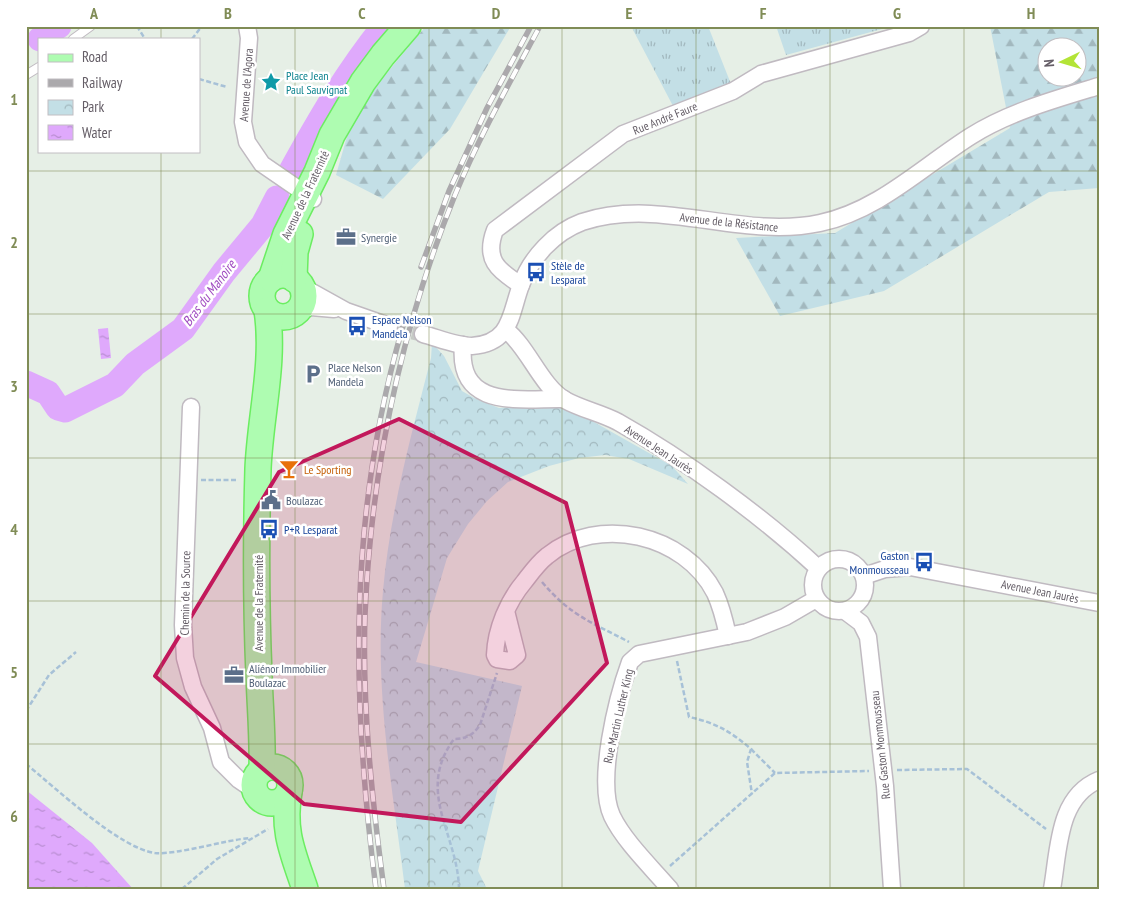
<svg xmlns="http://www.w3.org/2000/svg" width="1125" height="915" font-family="'PT Sans Narrow',sans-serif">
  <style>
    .grass { fill: url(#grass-tufts) }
    .forest { fill: url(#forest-firs); fill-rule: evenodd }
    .park { fill: url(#park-crowns) }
    .water { fill: url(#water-ripples) }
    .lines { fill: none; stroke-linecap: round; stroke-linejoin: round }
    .river { stroke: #dfa9fc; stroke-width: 25 }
    .street-tunnel { stroke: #c6cac6; stroke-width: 16; stroke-dasharray: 16 8; stroke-linecap: butt }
    .lane-casing { stroke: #c0bac1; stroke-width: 10 }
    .street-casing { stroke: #c0bac1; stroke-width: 19 }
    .primary-casing { stroke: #6bed61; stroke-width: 28 }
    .path { stroke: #a7c1d7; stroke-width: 2.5; stroke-dasharray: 5 2.5; stroke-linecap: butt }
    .lane { stroke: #fff; stroke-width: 8 }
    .street { stroke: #fff; stroke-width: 16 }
    .primary { stroke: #aefcb1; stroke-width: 25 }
    .rail-casing { stroke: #aba9ac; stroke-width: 5.5 }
    .rail { stroke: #fff; stroke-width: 4; stroke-dasharray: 11; stroke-linecap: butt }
    .marked { fill: #c2185b; fill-opacity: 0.2; stroke: #c2185b; stroke-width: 4; stroke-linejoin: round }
    .grid { fill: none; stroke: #808c56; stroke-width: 1; stroke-opacity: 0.55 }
    .labels { text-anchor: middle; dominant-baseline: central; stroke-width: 5; stroke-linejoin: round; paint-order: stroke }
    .culture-label { font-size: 12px; fill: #0d838f; stroke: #fff; text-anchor: start }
    .street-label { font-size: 12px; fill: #645d66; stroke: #fff }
    .service-label { font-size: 12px; fill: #4e5e75; stroke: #fff; text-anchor: start }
    .transit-label { font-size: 12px; fill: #164399; stroke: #fff; text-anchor: start }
    .food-label { font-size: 12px; fill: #c56008; stroke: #fff; text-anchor: start }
    .water-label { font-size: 14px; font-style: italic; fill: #9f4bc0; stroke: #fff }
    .neatline { fill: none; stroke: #808c56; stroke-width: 2 }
    .grid-label { font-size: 16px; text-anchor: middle; font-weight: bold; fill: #808c56 }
  </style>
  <defs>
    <pattern id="grass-tufts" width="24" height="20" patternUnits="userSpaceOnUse" patternTransform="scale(1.25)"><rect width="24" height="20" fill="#c3dfe6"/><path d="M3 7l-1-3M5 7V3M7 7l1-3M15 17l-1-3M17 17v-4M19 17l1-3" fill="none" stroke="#a2b8be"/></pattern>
    <pattern id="forest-firs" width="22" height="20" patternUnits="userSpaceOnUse" patternTransform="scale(1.25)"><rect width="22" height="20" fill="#c3dfe6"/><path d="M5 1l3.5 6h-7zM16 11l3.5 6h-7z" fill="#a2b8be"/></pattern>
    <pattern id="park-crowns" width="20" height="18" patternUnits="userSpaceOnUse" patternTransform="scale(1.25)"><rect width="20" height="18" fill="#c3dfe6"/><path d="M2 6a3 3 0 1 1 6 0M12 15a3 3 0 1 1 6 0" fill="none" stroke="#a2b8be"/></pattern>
    <pattern id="water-ripples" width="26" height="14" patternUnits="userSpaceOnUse" patternTransform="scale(1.25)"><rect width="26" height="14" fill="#dfa9fc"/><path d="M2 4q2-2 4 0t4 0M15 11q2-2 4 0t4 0" fill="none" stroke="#b88dd0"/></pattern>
  </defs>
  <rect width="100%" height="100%" fill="#e6efe6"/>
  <g class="grass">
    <path d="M 631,26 L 708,26 L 731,84 L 673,106 Z"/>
    <path d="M 776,26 L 893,26 L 786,55 Z"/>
  </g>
  <g class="forest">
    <path d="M 426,26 L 511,26 L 450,129 L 383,199 L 336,175 L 350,126 L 370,93 Z"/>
    <path d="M 990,26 L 1099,26 L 1099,188 L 1049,192 L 884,291 L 780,316 L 736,238 L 835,233 L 1010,128 ZM 1048,48 L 1078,48 L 1078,78 L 1048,78 Z"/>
  </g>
  <path class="park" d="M 432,343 L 444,356 L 462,391 L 474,398 L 499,408 L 532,406 L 571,409 L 672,466 L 688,484 L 629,459 L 605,455 L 579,458 L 549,466 L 508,482 L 487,501 L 468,524 L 447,558 L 416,662 L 522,686 L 478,871 L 487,889 L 405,889 C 393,791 374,691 383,591 C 390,512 411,436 431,358 Z"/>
  <g class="water">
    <path d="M 108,328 L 111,358 L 101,359 L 98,329 Z"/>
    <path d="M 26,790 L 92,843 L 133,889 L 26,889 Z"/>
  </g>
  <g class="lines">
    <g class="river">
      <path d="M 40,39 L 59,26"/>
      <path d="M 291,171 C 319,120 347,72 384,26"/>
      <path d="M 26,383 L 48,393 L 58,408 L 65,410 L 115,385 L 135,364 L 183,329 L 224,272 L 263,225 L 277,198"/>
    </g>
    <path class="street-tunnel" d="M 389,326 L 423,334"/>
    <defs>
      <g id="lane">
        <path d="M 73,39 L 91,26"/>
        <path d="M 26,75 L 39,67"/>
      </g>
      <g id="street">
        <path d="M 247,26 L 249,38 L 243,122 L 247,142 L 262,164 L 313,199"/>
        <path d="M 521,285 C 497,270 484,259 495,230 L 623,134 L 733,91 L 761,74 L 909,33 L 921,26"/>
        <path d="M 301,286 L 346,311 L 389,326"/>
        <path d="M 297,312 L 311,307 L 334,309"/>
        <path d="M 506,330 C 528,347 541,386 565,400 C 581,409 601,413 618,422 C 684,459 762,516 818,568"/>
        <path d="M 423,334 C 438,338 456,346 472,346 C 512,343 510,314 521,285 C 531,257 555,232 582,222 C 660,196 741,240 820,223 C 878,211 922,167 971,136 C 1009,112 1056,99 1099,86"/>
        <path d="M 463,345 C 457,411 521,398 564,399"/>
        <path d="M 191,407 L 183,625 L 185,658 L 193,687 L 212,728 L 221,762 L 239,780 L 255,791"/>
        <circle cx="839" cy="585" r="26"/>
        <path d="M 864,576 L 885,569 L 910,567 L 1099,603"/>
        <path d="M 506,611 L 517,655 L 510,661 L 497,659 L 495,655 C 496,629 508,601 524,582 C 531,573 538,563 547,556 C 598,514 685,534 715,593 C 721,606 725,622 728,636"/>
        <path d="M 845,611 L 861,623 L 868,637 L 885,786 L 892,889"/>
        <path d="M 670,889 C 652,868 624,841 612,816 C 596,781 617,698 630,662 L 639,654 L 747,632 L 785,617 L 816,599"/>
        <path d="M 1052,889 C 1059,851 1057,797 1099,780"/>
      </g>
      <g id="primary">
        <circle cx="283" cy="296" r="21"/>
        <path d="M 271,279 L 286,234 L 317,172 L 332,135 L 363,82 L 383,55 L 408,26"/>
        <path d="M 294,279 L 295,252 L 300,234"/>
        <circle cx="272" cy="785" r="18"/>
        <path d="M 262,770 C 263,739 260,706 259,675 C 256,606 256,538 258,469 C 260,417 275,362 267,310"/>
        <path d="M 289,792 C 282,831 293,853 305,889"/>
      </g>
    </defs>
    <use href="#lane" class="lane-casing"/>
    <use href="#street" class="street-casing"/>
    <use href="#primary" class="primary-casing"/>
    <g class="path">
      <path d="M 137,26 L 145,39"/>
      <path d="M 192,39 L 202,26"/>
      <path d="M 199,79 L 227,87"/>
      <path d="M 201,480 L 238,480"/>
      <path d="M 542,582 C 571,616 591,622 629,642"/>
      <path d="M 677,661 L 689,717 C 716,723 730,731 751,749 L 747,762 L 752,794"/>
      <path d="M 26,711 L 49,675 L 76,652"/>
      <path d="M 751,749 L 775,773"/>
      <path d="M 26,764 C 56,788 119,848 155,853 C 177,855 225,840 250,838"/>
      <path d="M 897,770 L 967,769 L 1046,829"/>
      <path d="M 670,866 L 775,773 L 869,771"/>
      <path d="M 182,889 L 217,859 L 268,829"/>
      <path d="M 459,889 C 458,834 415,792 454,739 C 466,739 473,735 480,725 L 497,673"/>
    </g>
    <use href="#lane" class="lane"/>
    <use href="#street" class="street"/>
    <use href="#primary" class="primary"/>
    <defs>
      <g id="rail">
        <path d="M 421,267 L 449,191 L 487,108 L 531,26"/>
        <path d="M 376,889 C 351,696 348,515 403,326"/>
        <path d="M 384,889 C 372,799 362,706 365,615 C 371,471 401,329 455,195 C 479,137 510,82 540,26"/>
      </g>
    </defs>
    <use href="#rail" class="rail-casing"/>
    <use href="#rail" class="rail"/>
  </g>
  <path class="marked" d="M 399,419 L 566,503 L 607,663 L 461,822 L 304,804 L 155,676 L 279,472 Z"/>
  <path class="grid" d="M 161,26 L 161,39M 295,26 L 295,889M 429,26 L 429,889M 562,26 L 562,889M 696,26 L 696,889M 830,26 L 830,889M 964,26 L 964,889M 161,151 L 161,889M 26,171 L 1099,171M 26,314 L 1099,314M 26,458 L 1099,458M 26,601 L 1099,601M 26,744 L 1099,744"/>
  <defs>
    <symbol id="sight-bare" viewBox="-9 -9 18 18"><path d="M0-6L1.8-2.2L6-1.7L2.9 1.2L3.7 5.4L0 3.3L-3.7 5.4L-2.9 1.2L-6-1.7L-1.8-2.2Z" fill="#0f9aa8" stroke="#fff" stroke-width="2.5" paint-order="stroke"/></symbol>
    <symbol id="office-bare" viewBox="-9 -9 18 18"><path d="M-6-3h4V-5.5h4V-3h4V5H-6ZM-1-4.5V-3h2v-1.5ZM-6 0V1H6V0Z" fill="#5c6f8a" stroke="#fff" stroke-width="2.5" paint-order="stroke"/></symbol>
    <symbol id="bus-bare" viewBox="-9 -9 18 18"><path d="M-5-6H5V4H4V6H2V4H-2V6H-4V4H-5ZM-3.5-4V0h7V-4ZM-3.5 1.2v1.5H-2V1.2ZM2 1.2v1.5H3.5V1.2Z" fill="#1a4fb4" stroke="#fff" stroke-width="2.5" paint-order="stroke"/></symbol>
    <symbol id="parking-bare" viewBox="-9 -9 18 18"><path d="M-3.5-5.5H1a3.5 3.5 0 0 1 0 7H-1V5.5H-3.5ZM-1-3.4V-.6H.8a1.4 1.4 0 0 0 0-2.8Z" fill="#5c6f8a" stroke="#fff" stroke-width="2.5" paint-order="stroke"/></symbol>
    <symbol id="bar-bare" viewBox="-9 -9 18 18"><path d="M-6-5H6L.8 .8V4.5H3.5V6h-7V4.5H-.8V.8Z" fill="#e8710a" stroke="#fff" stroke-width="2.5" paint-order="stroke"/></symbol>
    <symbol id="civic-bare" viewBox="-9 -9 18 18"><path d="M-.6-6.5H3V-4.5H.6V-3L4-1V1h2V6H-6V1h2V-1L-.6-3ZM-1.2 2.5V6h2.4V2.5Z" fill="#5c6f8a" stroke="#fff" stroke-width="2.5" paint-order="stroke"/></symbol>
  </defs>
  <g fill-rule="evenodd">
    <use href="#sight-bare" x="257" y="68" width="28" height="28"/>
    <use href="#office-bare" x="332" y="223" width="28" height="28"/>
    <use href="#bus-bare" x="522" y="258" width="28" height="28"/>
    <use href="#bus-bare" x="343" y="312" width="28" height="28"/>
    <use href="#parking-bare" x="299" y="360" width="28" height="28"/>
    <use href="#bar-bare" x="275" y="455" width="28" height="28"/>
    <use href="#civic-bare" x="257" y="486" width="28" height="28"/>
    <use href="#bus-bare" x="255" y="515" width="28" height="28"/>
    <use href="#bus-bare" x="910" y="548" width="28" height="28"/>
    <use href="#office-bare" x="220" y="661" width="28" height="28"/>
  </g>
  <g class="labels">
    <g class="culture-label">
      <text x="286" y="75">Place Jean<tspan x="286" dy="14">Paul Sauvignat</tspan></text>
    </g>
    <g class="street-label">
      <text transform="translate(246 85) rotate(-86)">Avenue de l'Agora</text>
      <text transform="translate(665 118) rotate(-22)">Rue André Faure</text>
      <text transform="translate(305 195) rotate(-65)">Avenue de la Fraternité</text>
      <text transform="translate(729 222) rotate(6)">Avenue de la Résistance</text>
      <text transform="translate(659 449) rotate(33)">Avenue Jean Jaurès</text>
      <text transform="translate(1040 591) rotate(11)">Avenue Jean Jaurès</text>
      <text transform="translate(185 593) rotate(-89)">Chemin de la Source</text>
      <text transform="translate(258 603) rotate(-90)">Avenue de la Fraternité</text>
      <text transform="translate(618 716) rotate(-77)">Rue Martin Luther King</text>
      <text transform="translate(880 745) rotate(-96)">Rue Gaston Monmousseau</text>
    </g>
    <g class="service-label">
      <text x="361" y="237">Synergie</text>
      <text x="328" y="367">Place Nelson<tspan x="328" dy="14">Mandela</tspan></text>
      <text x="286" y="500">Boulazac</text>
      <text x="249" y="668">Aliénor Immobilier<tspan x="249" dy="14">Boulazac</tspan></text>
    </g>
    <g class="transit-label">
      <text x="551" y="265">Stèle de<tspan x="551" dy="14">Lesparat</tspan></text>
      <text x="372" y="319">Espace Nelson<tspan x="372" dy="14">Mandela</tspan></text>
      <text x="284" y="529">P+R Lesparat</text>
      <text x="909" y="555" text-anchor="end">Gaston<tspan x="909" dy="14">Monmousseau</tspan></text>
    </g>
    <g class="food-label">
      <text x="304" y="469">Le Sporting</text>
    </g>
    <g class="water-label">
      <text transform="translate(209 293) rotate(-53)">Bras du Manoire</text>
    </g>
  </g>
  <rect width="1125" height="915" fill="none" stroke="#ffffff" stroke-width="55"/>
  <rect x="38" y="38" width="162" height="115" fill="#ffffff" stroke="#c1bec2"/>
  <rect x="48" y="54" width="25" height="8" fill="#aefcb1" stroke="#c1bec2"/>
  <text x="82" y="62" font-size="15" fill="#645d66">Road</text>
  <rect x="48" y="79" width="25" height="8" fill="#aba9ac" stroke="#c1bec2"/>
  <text x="82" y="88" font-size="15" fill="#645d66">Railway</text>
  <rect x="48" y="100" width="25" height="15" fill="url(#park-crowns)" stroke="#c1bec2"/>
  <text x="82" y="112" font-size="15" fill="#645d66">Park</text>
  <rect x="48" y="125" width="25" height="15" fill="url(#water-ripples)" stroke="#c1bec2"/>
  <text x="82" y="138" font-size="15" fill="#645d66">Water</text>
  <g transform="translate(1062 62) rotate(265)"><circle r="24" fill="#ffffff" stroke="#c1bec2"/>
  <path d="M0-4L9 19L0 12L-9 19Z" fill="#b3e437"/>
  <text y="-8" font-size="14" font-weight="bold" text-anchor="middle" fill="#645d66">N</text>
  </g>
  <rect x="28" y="28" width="1070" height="860" class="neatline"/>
  <g class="grid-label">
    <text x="94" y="19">A</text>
    <text x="228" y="19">B</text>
    <text x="362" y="19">C</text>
    <text x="496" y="19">D</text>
    <text x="629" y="19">E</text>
    <text x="763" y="19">F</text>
    <text x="897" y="19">G</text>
    <text x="1031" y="19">H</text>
    <text x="14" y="105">1</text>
    <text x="14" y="248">2</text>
    <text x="14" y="392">3</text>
    <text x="14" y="535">4</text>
    <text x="14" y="678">5</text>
    <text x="14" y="822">6</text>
  </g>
</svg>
